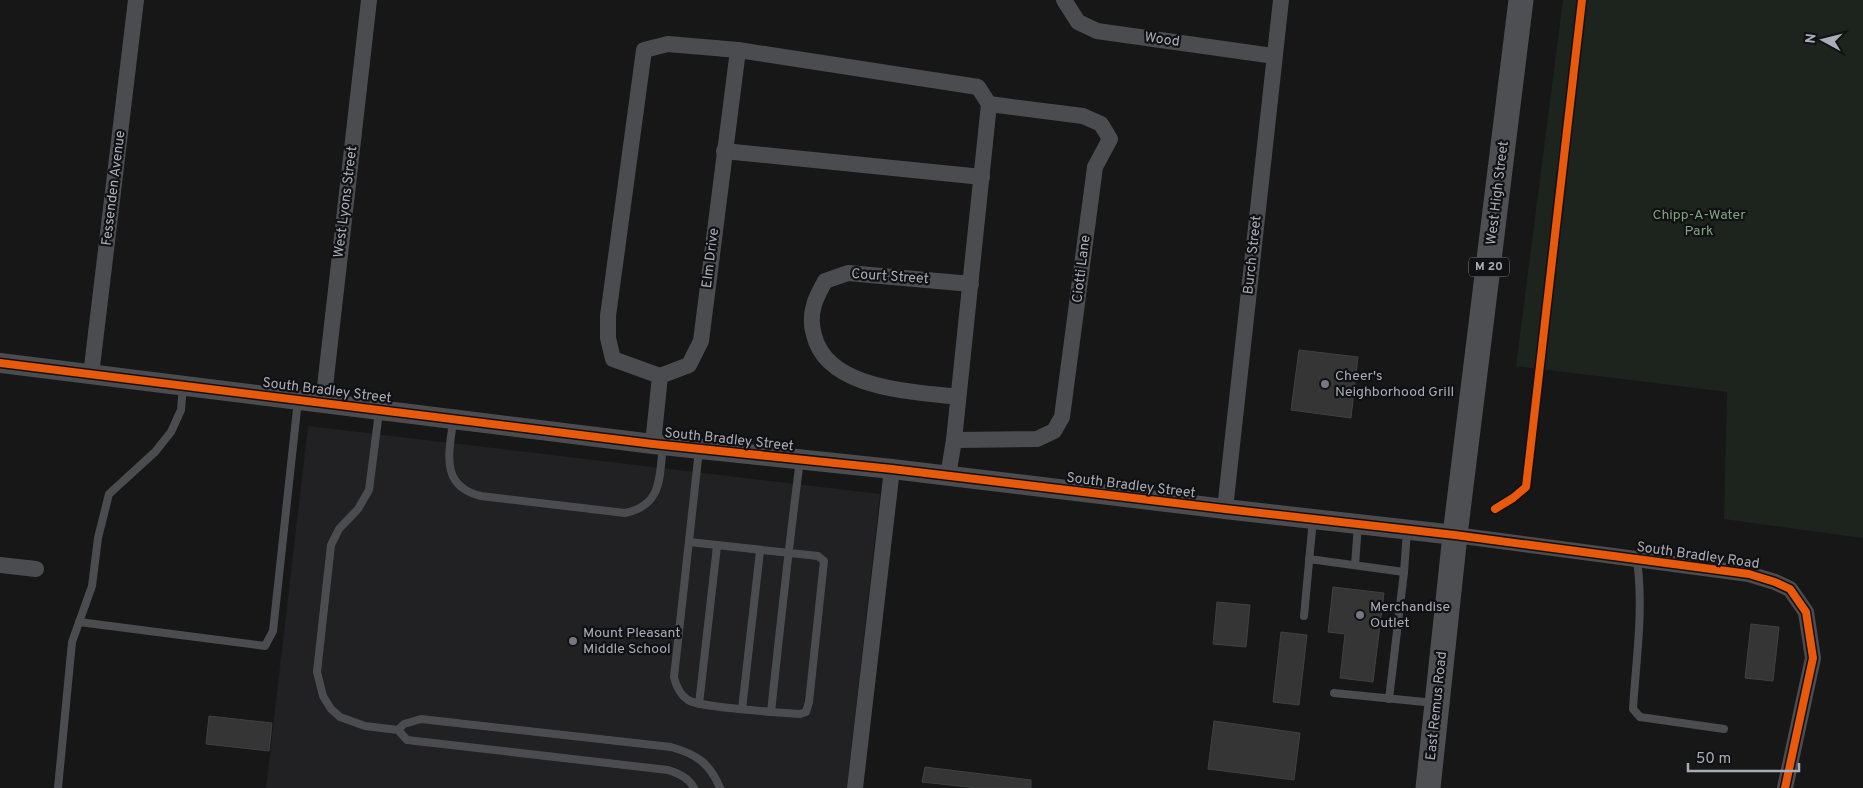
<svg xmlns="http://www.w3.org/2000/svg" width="1863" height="788" font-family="Overpass,sans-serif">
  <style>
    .built { fill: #212123 }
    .park { fill: #1d241e }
    .building { fill: #353536; stroke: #3f4043 }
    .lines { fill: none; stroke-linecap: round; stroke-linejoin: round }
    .service { stroke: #4b4c50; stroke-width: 8 }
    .minor { stroke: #4b4c50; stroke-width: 16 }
    .tertiary { stroke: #4b4c50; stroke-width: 20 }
    .primary { stroke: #4d4f52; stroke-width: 25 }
    .cycleway-casing { stroke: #111113; stroke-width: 11 }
    .cycleway { stroke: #e8590c; stroke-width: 8 }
    .poi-dot { fill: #757880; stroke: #111113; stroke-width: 2 }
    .labels { text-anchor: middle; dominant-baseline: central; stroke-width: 4.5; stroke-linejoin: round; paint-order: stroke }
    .shield { fill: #111113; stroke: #7b7e86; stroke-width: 1 }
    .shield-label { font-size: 12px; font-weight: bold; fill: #a8adb8 }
    .street-label { font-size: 14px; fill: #a8adb8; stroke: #111113 }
    .park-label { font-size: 14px; fill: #7fa381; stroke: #111113 }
    .poi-label { font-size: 14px; fill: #a8adb8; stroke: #111113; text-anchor: start }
  </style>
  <rect width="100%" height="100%" fill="#171717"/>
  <path class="built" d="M 308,426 L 880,494 L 847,788 L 266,788 Z"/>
  <path class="park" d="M 1563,0 L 1863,0 L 1863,538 L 1724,519 L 1727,392 L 1516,366 Z"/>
  <g class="building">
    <path d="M 1299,350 L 1358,357 L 1351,418 L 1291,410 Z"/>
    <path d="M 1333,587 L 1384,593 L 1373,682 L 1340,678 L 1345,634 L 1328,632 Z"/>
    <path d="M 1217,602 L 1250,605 L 1246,647 L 1213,644 Z"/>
    <path d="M 1751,624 L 1779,627 L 1773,681 L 1745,678 Z"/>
    <path d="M 1281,632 L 1307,635 L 1299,705 L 1273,702 Z"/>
    <path d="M 209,716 L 272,723 L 269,751 L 206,744 Z"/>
    <path d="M 1214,721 L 1300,733 L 1294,780 L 1208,769 Z"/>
    <path d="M 925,767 L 1031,780 L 1031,788 L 977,788 L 922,782 Z"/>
  </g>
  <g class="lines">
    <g class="service">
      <path d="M 379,412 L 369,490 L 358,509 L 339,529 L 331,545 L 317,672 L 323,696 L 331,709 L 340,717 L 365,726 L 398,730 L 407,740 L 668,770 C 679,774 688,777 694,788"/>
      <path d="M 453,421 C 449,454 440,486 481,496 L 625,513 C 663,505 659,477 663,446"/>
      <path d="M 699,450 L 674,677 C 676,686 679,694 688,700 C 700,707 753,710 771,712"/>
      <path d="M 689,542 L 818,556 L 824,561 L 809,702 L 806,712 L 800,714 L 771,712 C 780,628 789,544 800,460"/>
      <path d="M 1309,559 L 1404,572 L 1389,699"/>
      <path d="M 1637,560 C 1644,610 1636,659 1633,709 L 1640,717 L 1724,729"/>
      <path d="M 1355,565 L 1358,525"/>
      <path d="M 1404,572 L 1407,531"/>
      <path d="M 1304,616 L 1313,519"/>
      <path d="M 79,622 L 265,646 L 273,631 L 298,400"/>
      <path d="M 1334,693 L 1435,703"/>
      <path d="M 699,704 L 717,546"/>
      <path d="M 742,709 L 760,551"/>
      <path d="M 398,730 L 404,724 L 421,719 L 671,747 C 696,754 710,763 720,788"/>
      <path d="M 58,788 L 72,642 L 92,586 L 98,538 L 109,494 L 155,452 L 171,432 L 181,410 L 183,386"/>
    </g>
    <g class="minor">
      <path d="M 1064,0 L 1078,22 L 1097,31 L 1274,56"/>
      <path d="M 724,151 L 982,177"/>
      <path d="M 91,375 L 136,0"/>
      <path d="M 660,376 L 613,359 L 608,338 L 608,316 L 644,50 L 668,44 L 738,50 L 978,87 L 989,104 L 954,440 L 948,476"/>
      <path d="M 958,397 C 913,391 827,390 814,335 C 811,325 811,315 814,305 C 816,297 821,289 825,281 L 848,273 L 971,284"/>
      <path d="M 323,404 L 369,0"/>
      <path d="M 954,440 L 1037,439 L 1054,431 L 1062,417 L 1095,167 L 1110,139 L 1101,124 L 1083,116 L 989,104"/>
      <path d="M 653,444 L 660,376 L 689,365 L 701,341 L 738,50"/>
      <path d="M 1225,509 L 1281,0"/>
      <path d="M 1455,535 L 1749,574 L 1775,582 L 1790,589 L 1806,612 L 1813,658 L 1785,788"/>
      <path d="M 0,565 L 36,569"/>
      <path d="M 855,788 L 892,469"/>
    </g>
    <path class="tertiary" d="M 0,363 L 653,444 L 892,469 L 1225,509 L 1455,535"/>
    <path class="primary" d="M 1428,788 L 1455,535 L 1521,0"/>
    <defs>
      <g id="cycleway">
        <path d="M 0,363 L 653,444 L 892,469 L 1225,509 L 1455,535 L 1749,574 L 1775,582 L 1790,589 L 1806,612 L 1813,658 L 1785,788"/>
        <path d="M 1495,509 L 1513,498 L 1526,487 L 1582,0"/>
      </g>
    </defs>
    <use href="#cycleway" class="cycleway-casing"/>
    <use href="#cycleway" class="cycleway"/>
  </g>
  <g class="poi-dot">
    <circle cx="1325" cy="384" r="5"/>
    <circle cx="1360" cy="615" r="5"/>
    <circle cx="573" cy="641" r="5"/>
  </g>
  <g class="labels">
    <rect class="shield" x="1469" y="257.5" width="40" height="19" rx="4"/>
    <g class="shield-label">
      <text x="1489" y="267">M 20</text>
    </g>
    <g class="street-label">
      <text transform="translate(1162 40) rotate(8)">Wood</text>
      <text transform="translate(114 188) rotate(-83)">Fessenden Avenue</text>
      <text transform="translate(1498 193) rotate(-83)">West High Street</text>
      <text transform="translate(346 202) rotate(-83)">West Lyons Street</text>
      <text transform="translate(1253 255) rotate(-84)">Burch Street</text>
      <text transform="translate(711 258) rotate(-83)">Elm Drive</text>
      <text transform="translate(1082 269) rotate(-83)">Ciotti Lane</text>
      <text transform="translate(890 277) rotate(4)">Court Street</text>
      <text transform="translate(327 391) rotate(7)">South Bradley Street</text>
      <text transform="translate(729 440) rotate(6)">South Bradley Street</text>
      <text transform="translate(1131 486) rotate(7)">South Bradley Street</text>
      <text transform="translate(1698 556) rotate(8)">South Bradley Road</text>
      <text transform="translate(1437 706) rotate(-84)">East Remus Road</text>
    </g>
    <g class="park-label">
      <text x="1699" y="215">Chipp-A-Water<tspan x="1699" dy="16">Park</tspan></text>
    </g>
    <g class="poi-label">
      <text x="1335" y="376">Cheer's<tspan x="1335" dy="16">Neighborhood Grill</tspan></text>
      <text x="1370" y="607">Merchandise<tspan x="1370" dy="16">Outlet</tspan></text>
      <text x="583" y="633">Mount Pleasant<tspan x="583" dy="16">Middle School</tspan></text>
    </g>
  </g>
  <g transform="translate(1823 40) rotate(277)" stroke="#111113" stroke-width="4" paint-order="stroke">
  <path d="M0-4L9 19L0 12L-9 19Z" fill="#a8adb8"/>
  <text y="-8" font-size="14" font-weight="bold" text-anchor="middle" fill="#a8adb8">N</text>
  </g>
  <path d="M1688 763v8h111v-8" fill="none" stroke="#a8adb8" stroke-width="2.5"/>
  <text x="1696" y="763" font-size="15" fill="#a8adb8" stroke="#111113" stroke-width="4" paint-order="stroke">50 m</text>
</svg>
